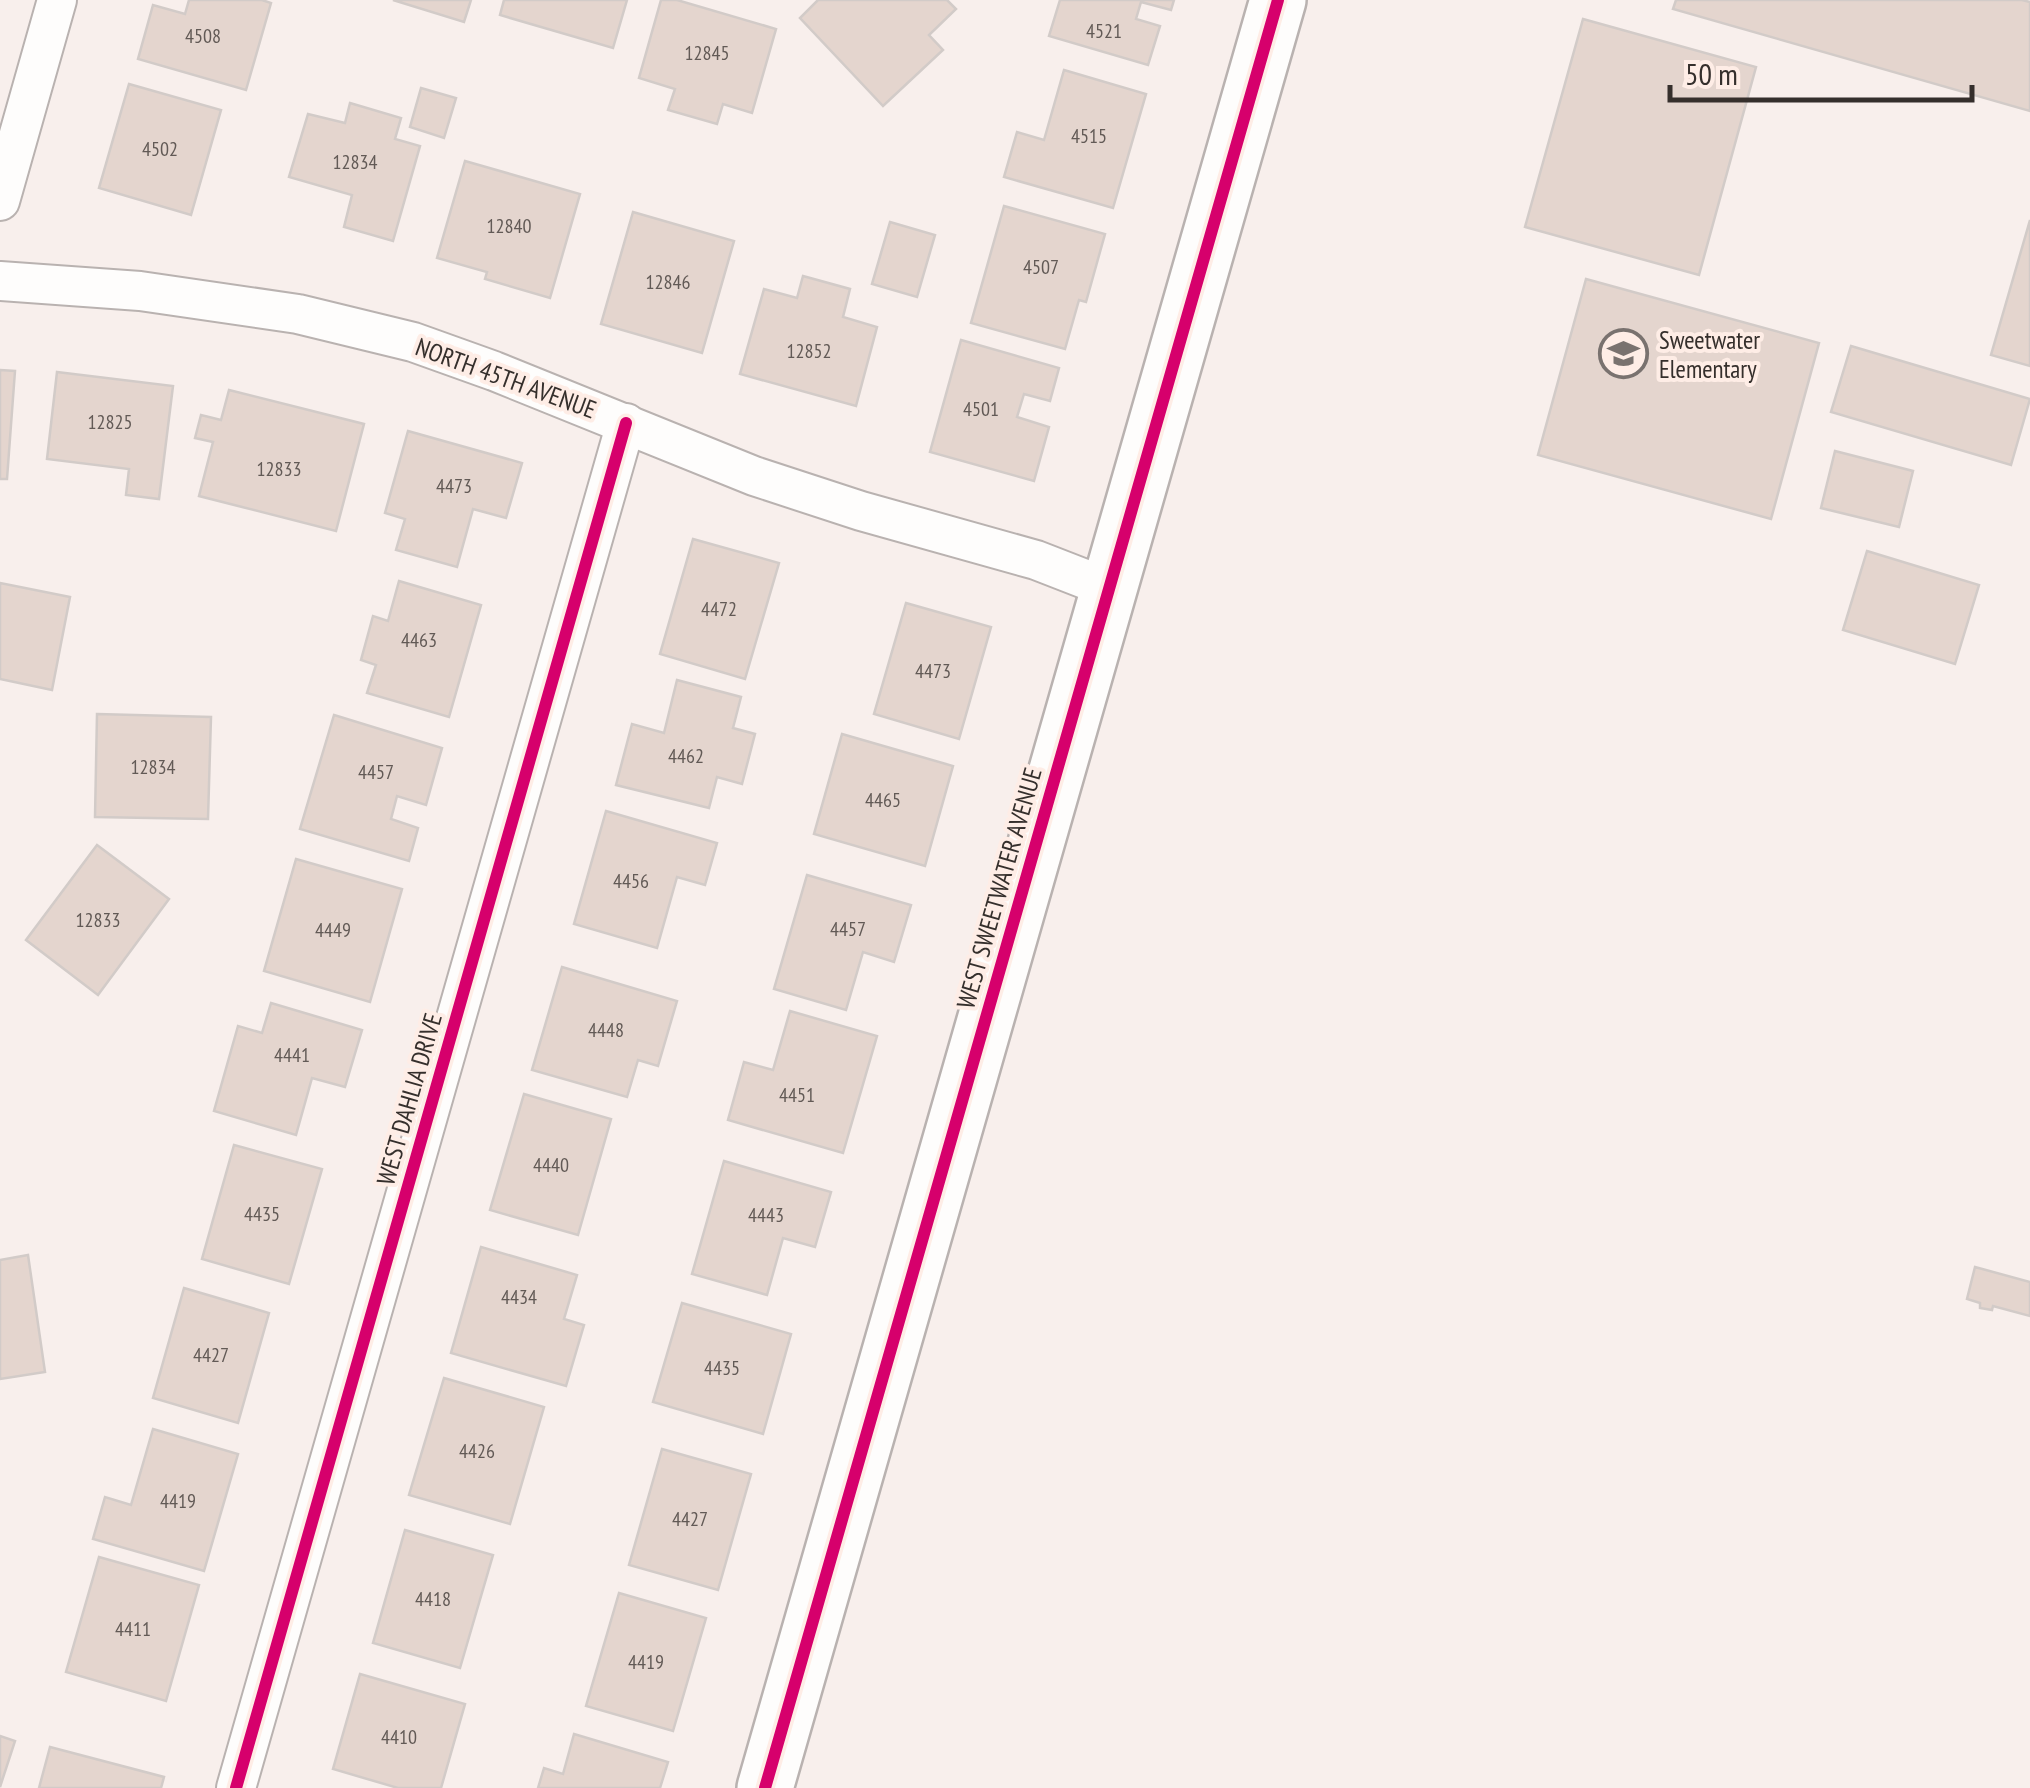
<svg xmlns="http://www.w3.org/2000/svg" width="2030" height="1788" font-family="'PT Sans Narrow',sans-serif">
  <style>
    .building { fill: #e4d5ce; stroke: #d2cbc8; stroke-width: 2.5 }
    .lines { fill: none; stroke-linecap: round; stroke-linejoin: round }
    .street-casing { stroke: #b9b2b0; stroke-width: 42 }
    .secondary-casing { stroke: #b9b2b0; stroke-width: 60 }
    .street { stroke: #fefdfc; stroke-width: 38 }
    .secondary { stroke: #fefdfc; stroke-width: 55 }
    .cycleway-casing { stroke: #feede6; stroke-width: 19 }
    .cycleway { stroke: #d6006c; stroke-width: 12 }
    .labels { text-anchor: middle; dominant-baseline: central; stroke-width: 8; stroke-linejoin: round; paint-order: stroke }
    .number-label { font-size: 20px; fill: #625a56 }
    .poi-label { font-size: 25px; fill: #352f2c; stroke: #feede6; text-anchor: start }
    .street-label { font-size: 25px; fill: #352f2c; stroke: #feede6 }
  </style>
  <rect width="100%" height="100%" fill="#f8efec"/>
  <g class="building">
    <path d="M 189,0 L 262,0 L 271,3 L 246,90 L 138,59 L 153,5 L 185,14 Z"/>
    <path d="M 393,0 L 471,0 L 464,22 Z"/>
    <path d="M 504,0 L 627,0 L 613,48 L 500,15 Z"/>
    <path d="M 661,0 L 677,0 L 776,29 L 752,113 L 723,104 L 717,124 L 668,110 L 675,89 L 639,78 Z"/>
    <path d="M 818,0 L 947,0 L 956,9 L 929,35 L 943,50 L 883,106 L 800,18 Z"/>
    <path d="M 1060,0 L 1174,0 L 1171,10 L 1141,2 L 1136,19 L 1160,26 L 1148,65 L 1049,36 Z"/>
    <path d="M 1676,0 L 2022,0 L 2030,2 L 2030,111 L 1673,9 Z"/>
    <path d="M 1583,19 L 1756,67 L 1699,275 L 1525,227 Z"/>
    <path d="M 1064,70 L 1146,94 L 1113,208 L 1004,177 L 1017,132 L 1044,140 Z"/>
    <path d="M 129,84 L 221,110 L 191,215 L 99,188 Z"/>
    <path d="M 421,88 L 456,98 L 444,138 L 410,127 Z"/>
    <path d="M 350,103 L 401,118 L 395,139 L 420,146 L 393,241 L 344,227 L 352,195 L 289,177 L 308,114 L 345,123 Z"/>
    <path d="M 465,161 L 580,194 L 550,298 L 485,279 L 487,272 L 437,258 Z"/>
    <path d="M 1004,206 L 1105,234 L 1086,302 L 1079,300 L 1065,349 L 971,323 Z"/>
    <path d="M 633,212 L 734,241 L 702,353 L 601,324 Z"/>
    <path d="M 2030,220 L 2030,366 L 1991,355 Z"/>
    <path d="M 890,222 L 935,235 L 917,297 L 872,284 Z"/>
    <path d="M 803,276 L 850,289 L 843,317 L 877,327 L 856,406 L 740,374 L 764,289 L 797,298 Z"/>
    <path d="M 1586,279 L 1819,343 L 1771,519 L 1538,455 Z"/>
    <path d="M 961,340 L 1059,368 L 1050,401 L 1024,394 L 1017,417 L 1049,427 L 1034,481 L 930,452 Z"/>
    <path d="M 1851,346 L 2030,399 L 2011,465 L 1831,412 Z"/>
    <path d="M 0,370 L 15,371 L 7,479 L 0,479 Z"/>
    <path d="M 57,372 L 173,386 L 159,499 L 126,495 L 129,469 L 47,459 Z"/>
    <path d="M 229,390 L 364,424 L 336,531 L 199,496 L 213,442 L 195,438 L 201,415 L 221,420 Z"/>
    <path d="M 408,431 L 522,463 L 506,518 L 473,509 L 457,567 L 396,550 L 405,519 L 385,513 Z"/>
    <path d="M 1835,451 L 1913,471 L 1899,527 L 1821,508 Z"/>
    <path d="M 693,539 L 779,563 L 745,679 L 660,654 Z"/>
    <path d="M 1867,551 L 1979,585 L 1955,664 L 1843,630 Z"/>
    <path d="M 399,581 L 481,605 L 449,717 L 367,693 L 376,665 L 361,660 L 373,616 L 388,621 Z"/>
    <path d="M 0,583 L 70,597 L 52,690 L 0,679 Z"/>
    <path d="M 906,603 L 991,627 L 959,739 L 874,714 Z"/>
    <path d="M 677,680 L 741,697 L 733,728 L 755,734 L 742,784 L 717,777 L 709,808 L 616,785 L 632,724 L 664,733 Z"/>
    <path d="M 97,714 L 211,717 L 208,819 L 95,817 Z"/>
    <path d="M 334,715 L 442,748 L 426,805 L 397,796 L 391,819 L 418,828 L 409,861 L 300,829 Z"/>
    <path d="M 842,734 L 953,766 L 925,866 L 814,834 Z"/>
    <path d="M 606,811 L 717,843 L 705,885 L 677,877 L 657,948 L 574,924 Z"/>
    <path d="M 97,845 L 169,899 L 98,995 L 26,940 Z"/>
    <path d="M 296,859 L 402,889 L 370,1002 L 264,971 Z"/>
    <path d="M 807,875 L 911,905 L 894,962 L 863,952 L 846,1010 L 774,989 Z"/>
    <path d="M 562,967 L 677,1001 L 658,1066 L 638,1060 L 627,1097 L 532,1070 Z"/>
    <path d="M 271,1003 L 362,1030 L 345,1087 L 312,1078 L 296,1135 L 214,1111 L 238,1026 L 262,1033 Z"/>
    <path d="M 790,1011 L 877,1036 L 843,1153 L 728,1120 L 744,1062 L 773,1070 Z"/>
    <path d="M 524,1094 L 611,1119 L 578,1235 L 490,1210 Z"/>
    <path d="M 234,1145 L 322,1169 L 289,1284 L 202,1259 Z"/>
    <path d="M 724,1161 L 831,1192 L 815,1247 L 783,1238 L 767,1295 L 692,1274 Z"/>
    <path d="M 481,1247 L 577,1275 L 564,1319 L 584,1325 L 566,1386 L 451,1353 Z"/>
    <path d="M 28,1255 L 45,1372 L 0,1379 L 0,1260 Z"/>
    <path d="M 1975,1267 L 2030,1282 L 2030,1316 L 1993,1306 L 1992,1310 L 1980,1308 L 1980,1303 L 1967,1299 Z"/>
    <path d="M 184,1288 L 269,1313 L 238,1423 L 153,1398 Z"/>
    <path d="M 682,1303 L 791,1334 L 763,1434 L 653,1402 Z"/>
    <path d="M 444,1378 L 544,1407 L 510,1524 L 409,1495 Z"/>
    <path d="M 153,1429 L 238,1454 L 204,1571 L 93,1539 L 105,1497 L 131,1505 Z"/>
    <path d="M 662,1449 L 751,1474 L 718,1590 L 629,1565 Z"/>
    <path d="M 405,1530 L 493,1555 L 460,1668 L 373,1643 Z"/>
    <path d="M 99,1557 L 199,1585 L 166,1701 L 66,1672 Z"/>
    <path d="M 619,1593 L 706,1618 L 673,1731 L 586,1706 Z"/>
    <path d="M 360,1674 L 465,1704 L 441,1788 L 398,1788 L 333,1769 Z"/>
    <path d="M 574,1734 L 668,1762 L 660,1788 L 538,1788 L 544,1768 L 563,1774 Z"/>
    <path d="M 0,1736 L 15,1741 L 0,1787 Z"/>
    <path d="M 50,1747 L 164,1777 L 161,1788 L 39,1788 Z"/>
  </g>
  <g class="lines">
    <defs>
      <g id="street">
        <path d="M 0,201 L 57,0"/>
        <path d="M 0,281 L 140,291 L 298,314 L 413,342 L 494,371 L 754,476 L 861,511 L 1036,560 L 1108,588"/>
        <path d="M 236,1788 L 626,423"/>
      </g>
      <path id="secondary" d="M 765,1788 L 1278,0"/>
    </defs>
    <use href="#street" class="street-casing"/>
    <use href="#secondary" class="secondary-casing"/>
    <use href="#street" class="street"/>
    <use href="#secondary" class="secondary"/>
    <defs>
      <g id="cycleway">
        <path d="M 236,1788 L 626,423"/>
        <path d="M 765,1788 L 1278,0"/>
      </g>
    </defs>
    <use href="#cycleway" class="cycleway-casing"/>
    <use href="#cycleway" class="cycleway"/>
  </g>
  <defs>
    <symbol id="school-ring" viewBox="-11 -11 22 22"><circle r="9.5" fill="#feede6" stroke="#79726f" stroke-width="1.5"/><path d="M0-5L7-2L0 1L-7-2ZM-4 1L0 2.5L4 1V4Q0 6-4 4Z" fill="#79726f"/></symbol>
  </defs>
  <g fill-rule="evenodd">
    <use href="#school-ring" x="1596" y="326" width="55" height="55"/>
  </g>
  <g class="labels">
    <g class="number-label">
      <text x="1104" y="31">4521</text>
      <text x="203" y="36">4508</text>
      <text x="707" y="53">12845</text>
      <text x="1089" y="136">4515</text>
      <text x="160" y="149">4502</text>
      <text x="355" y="162">12834</text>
      <text x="509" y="226">12840</text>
      <text x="1041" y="267">4507</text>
      <text x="668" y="282">12846</text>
      <text x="809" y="351">12852</text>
      <text x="981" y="409">4501</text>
      <text x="110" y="422">12825</text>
      <text x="279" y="469">12833</text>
      <text x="454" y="486">4473</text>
      <text x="719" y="609">4472</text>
      <text x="419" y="640">4463</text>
      <text x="933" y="671">4473</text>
      <text x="686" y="756">4462</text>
      <text x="153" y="767">12834</text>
      <text x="376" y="772">4457</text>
      <text x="883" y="800">4465</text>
      <text x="631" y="881">4456</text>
      <text x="98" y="920">12833</text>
      <text x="848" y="929">4457</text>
      <text x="333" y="930">4449</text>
      <text x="606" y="1030">4448</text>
      <text x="292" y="1055">4441</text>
      <text x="797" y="1095">4451</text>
      <text x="551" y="1165">4440</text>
      <text x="262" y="1214">4435</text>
      <text x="766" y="1215">4443</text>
      <text x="519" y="1297">4434</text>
      <text x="211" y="1355">4427</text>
      <text x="722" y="1368">4435</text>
      <text x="477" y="1451">4426</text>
      <text x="178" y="1501">4419</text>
      <text x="690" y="1519">4427</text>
      <text x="433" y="1599">4418</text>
      <text x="133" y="1629">4411</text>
      <text x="646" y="1662">4419</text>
      <text x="399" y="1737">4410</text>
    </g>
    <g class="poi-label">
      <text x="1659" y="340">Sweetwater<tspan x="1659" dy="29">Elementary</tspan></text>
    </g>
    <g class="street-label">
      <text transform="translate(506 378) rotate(20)">NORTH 45TH AVENUE</text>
      <text transform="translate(999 888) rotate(-74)">WEST SWEETWATER AVENUE</text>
      <text transform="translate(409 1099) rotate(-74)">WEST DAHLIA DRIVE</text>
    </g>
  </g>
  <path d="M1670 85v15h302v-15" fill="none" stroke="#352f2c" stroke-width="5"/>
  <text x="1685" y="85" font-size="30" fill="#352f2c" stroke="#feede6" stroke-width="8" paint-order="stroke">50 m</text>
</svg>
